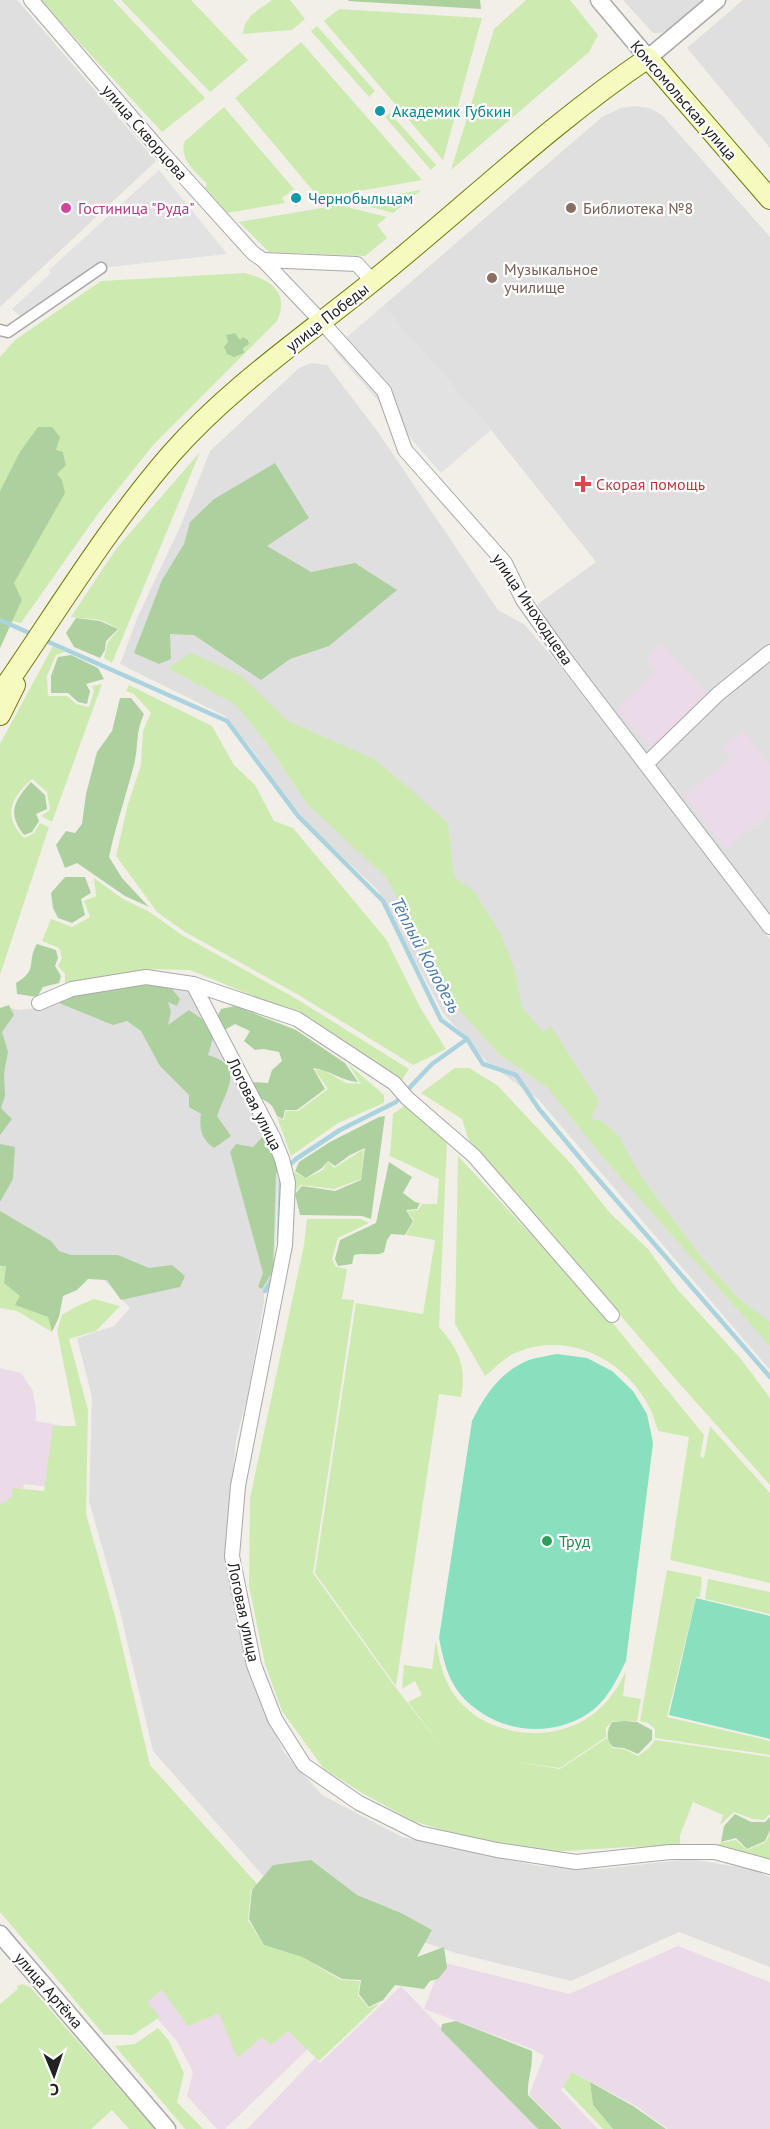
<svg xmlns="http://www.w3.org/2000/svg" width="770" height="2129" font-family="'PT Sans',sans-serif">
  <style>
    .residential { fill: #e0dfdf }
    .industrial { fill: #ebdbe8 }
    .grass { fill: #cdebb0 }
    .forest { fill: #add19e }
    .pitch { fill: #88e0be }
    .parking { fill: #e2e2e2 }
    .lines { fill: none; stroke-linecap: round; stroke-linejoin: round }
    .stream { stroke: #aad3df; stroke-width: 4.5 }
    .pedestrian-casing { stroke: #a9a9a9; stroke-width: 13 }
    .minor-casing { stroke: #a9a9a9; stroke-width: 16 }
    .tertiary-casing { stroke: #a9a9a9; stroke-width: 19 }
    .secondary-casing { stroke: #707d05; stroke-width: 22 }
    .pedestrian { stroke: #fff; stroke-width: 10 }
    .minor { stroke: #fff; stroke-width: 14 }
    .tertiary { stroke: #fff; stroke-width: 16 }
    .secondary { stroke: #f7fabf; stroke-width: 20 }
    .culture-dot { fill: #0f9aa8; stroke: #fff; stroke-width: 2 }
    .hotel-dot { fill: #d1479c; stroke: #fff; stroke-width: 2 }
    .education-dot { fill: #8d6e63; stroke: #fff; stroke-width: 2 }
    .health-dot { fill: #e0444e; stroke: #fff; stroke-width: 2 }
    .leisure-dot { fill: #2e9e5b; stroke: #fff; stroke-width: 2 }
    .labels { text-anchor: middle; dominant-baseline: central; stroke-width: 4.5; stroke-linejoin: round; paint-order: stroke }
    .street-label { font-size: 16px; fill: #222; stroke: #fff }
    .culture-label { font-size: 16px; fill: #0d838f; stroke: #fff; text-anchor: start }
    .hotel-label { font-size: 16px; fill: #b23c85; stroke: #fff; text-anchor: start }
    .education-label { font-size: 16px; fill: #785e54; stroke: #fff; text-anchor: start }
    .health-label { font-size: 16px; fill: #be3a42; stroke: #fff; text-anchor: start }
    .leisure-label { font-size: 16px; fill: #27864d; stroke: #fff; text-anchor: start }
    .water-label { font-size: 18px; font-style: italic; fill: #4a7aab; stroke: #fff }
  </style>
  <rect width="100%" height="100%" fill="#f2efe9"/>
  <g class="residential">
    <path d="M 0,0 L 17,0 L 156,161 L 0,307 Z"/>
    <path d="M 623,0 L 704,0 L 673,26 L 661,33 L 653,33 Z"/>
    <path d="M 743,0 L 770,0 L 770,148 L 687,48 Z"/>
    <path d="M 634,106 L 650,108 L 663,116 L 770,237 L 770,914 L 544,621 L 538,604 L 596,562 L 491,430 L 383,306 L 602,117 L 621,108 Z"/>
    <path d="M 311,363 L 327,365 L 378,432 L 498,610 L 524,624 L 560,666 L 770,939 L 770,1370 L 538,1099 L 488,1063 L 443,1013 L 377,889 L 296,814 L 255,753 L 225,716 L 120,664 L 138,616 L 181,525 L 210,451 L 299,368 Z"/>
    <path d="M 146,979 L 192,986 L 281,1167 L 278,1173 L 274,1271 L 264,1289 L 264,1301 L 248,1394 L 236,1440 L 227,1525 L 235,1601 L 245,1661 L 283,1751 L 322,1795 L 402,1837 L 539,1866 L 601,1869 L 690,1859 L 750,1869 L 770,1877 L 770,1967 L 679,1932 L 571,1981 L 456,1953 L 280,1895 L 153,1751 L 118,1603 L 89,1501 L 92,1397 L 77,1338 L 114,1326 L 130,1308 L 104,1280 L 0,1221 L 0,1010 L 7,1007 L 19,1010 L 38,1008 L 70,994 Z"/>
  </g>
  <g class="industrial">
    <path d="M 662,643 L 710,697 L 653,750 L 616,709 L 656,671 L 645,659 Z"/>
    <path d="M 743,731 L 770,765 L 770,813 L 726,849 L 684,796 L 731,759 L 722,747 Z"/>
    <path d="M 0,1368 L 21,1373 L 33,1391 L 36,1409 L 36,1421 L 64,1426 L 55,1488 L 24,1484 L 22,1495 L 0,1509 Z"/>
    <path d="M 678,1946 L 770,1982 L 770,2129 L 668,2129 L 634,2105 L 572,2072 L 561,2090 L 598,2129 L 563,2129 L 529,2095 L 544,2056 L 532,2049 L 424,2009 L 442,1962 L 569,1994 Z"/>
    <path d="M 401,1986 L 538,2129 L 247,2129 L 315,2058 L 320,2063 Z"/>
    <path d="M 162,1988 L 221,2009 L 263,2032 L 288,2024 L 310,2047 L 225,2129 L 217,2129 L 187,2096 L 193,2072 L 177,2041 L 143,2002 Z"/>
  </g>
  <g class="grass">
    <path d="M 40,0 L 113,0 L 205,98 L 162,132 Z"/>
    <path d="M 121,0 L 191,0 L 248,60 L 210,92 Z"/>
    <path d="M 272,0 L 290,0 L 305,19 L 292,30 L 243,34 C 244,16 259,10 272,0 Z"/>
    <path d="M 526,0 L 570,0 L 598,35 L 589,52 L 451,170 L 494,29 Z"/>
    <path d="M 339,9 L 482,18 L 443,160 L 324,21 Z"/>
    <path d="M 317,26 L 375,91 L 369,97 L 311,31 Z"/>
    <path d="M 301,42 L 422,180 L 319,198 L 235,98 Z"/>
    <path d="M 224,107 L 294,189 L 282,198 L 285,203 L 227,213 L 205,188 L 207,184 C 196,172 178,159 185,141 Z"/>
    <path d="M 390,113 L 436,165 L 431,170 L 385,117 Z"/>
    <path d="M 421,190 L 393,213 L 353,202 Z"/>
    <path d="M 339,205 L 387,217 L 377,225 L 387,238 L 365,256 L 269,252 L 239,222 Z"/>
    <path d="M 245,273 C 271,280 290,292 277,321 L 154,444 L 97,515 L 21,623 L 12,621 L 22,600 L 14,584 L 57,474 L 66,464 L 63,452 L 0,491 L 0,357 L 15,340 L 101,281 Z"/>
    <path d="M 200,452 L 112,663 L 104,658 L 108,642 L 119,629 L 101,620 L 71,617 L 116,549 Z"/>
    <path d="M 53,646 L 65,652 L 56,655 L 47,676 L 48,696 L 67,696 L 76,704 L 89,707 L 94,691 L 92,686 L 102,684 L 52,822 L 41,816 L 50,810 L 47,792 L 32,779 C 11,798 2,815 24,838 L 34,833 L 40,823 L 49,827 L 0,975 L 0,744 Z"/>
    <path d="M 191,653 L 240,675 L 288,721 L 372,758 L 402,782 L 448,823 L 454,877 L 474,891 L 500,933 L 513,964 L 522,1007 L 543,1032 L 551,1026 L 599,1101 L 591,1119 L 602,1121 L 619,1136 L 640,1175 L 702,1258 L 740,1300 L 770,1322 L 770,1346 L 601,1155 L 548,1088 L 499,1054 L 453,1003 L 386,877 L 307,804 L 266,742 L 236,705 L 168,668 Z"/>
    <path d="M 129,685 L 212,726 L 234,765 L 255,785 L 274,821 L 293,828 L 386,939 L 421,1009 L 446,1049 L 413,1065 L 297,994 L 185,932 L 157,912 L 116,856 L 128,804 L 141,765 L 143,731 L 151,713 L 134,694 L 126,691 Z"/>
    <path d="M 94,878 L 123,899 L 148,911 L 182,935 L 295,998 L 409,1069 L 402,1080 L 298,1014 L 190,970 L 147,969 L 65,983 L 65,974 L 58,966 L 62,958 L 59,948 L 42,941 L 51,919 L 72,927 L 90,917 L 84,901 L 96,896 Z"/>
    <path d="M 348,1064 L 384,1095 L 384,1103 L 338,1123 L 291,1156 L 277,1117 L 284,1120 L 286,1111 L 298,1111 L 328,1089 L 314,1069 L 325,1071 L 346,1083 L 361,1084 Z"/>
    <path d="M 455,1068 L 469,1068 L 497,1085 L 573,1166 L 609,1212 L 648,1249 L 677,1289 L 741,1359 L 770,1398 L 770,1485 L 678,1382 L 469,1141 L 462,1119 L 421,1093 Z"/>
    <path d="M 408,1103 L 447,1142 L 439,1327 C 459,1349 467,1368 461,1397 L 439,1394 L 396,1686 L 315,1573 L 356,1303 L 423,1314 L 435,1240 L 406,1235 L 414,1220 L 407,1211 L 418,1210 L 422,1204 L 437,1204 L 439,1179 L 390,1156 L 393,1114 Z"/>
    <path d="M 364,1149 L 361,1179 L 334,1189 L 301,1185 L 295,1192 L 294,1172 L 307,1178 L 323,1170 L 328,1161 L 334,1168 Z"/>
    <path d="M 458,1156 L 607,1316 L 704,1435 L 700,1457 L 704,1458 L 710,1426 L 770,1493 L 770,1583 L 670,1560 L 689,1437 L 658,1431 C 644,1370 575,1326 515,1353 C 504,1358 494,1369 485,1376 L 455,1324 Z"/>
    <path d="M 307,1219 L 361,1219 L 369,1223 L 338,1238 L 332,1259 L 336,1267 L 347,1269 L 342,1299 L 354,1300 L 313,1573 L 393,1684 L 444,1750 L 408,1702 L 422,1695 L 415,1681 L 402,1689 L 404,1665 L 432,1669 L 436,1640 C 439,1660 443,1679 455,1696 C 486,1738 557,1746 597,1711 C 610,1700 619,1686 626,1671 L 623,1696 L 641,1699 L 637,1721 L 612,1721 L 606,1728 L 606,1737 L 560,1768 L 515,1762 L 560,1769 L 607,1738 L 612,1748 L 624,1749 L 638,1756 L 649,1748 L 655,1740 L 770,1757 L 770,1814 L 764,1820 L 753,1819 L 734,1812 L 720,1825 L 723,1815 L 693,1802 L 680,1835 L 680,1846 L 628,1847 L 549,1852 L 476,1840 L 413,1821 L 362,1793 L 324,1769 L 282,1711 L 265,1664 L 249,1586 L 250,1498 L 304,1245 Z"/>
    <path d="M 6,1265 L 4,1283 L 21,1296 L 16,1305 L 48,1317 L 52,1332 L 17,1311 L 0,1308 L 0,1267 Z"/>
    <path d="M 94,1299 L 120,1306 L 96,1331 L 69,1339 L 88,1410 L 86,1514 L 115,1616 L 150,1765 L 258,1885 L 251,1890 L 248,1920 L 264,1945 L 302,1957 L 341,1980 L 360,1981 L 358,1995 L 369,2008 L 380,2003 L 319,2061 L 288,2031 L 271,2045 L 262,2037 L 239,2057 L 236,2055 L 219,2013 L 188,2026 L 162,1990 L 147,2002 L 160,2017 L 133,2035 L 104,2035 L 0,1912 L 0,1505 L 12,1497 L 13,1488 L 44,1491 L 53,1426 L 76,1426 L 57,1330 L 62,1315 L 75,1307 Z"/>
    <path d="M 667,1570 L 702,1577 L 700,1597 L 696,1597 L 667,1717 L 770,1741 L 770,1755 L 655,1738 L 655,1729 L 648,1723 L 640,1721 Z"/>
    <path d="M 708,1579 L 770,1592 L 770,1614 L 705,1599 Z"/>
    <path d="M 770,1832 L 770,1860 L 718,1847 L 720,1843 L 736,1840 L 747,1850 L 766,1842 Z"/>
    <path d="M 22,1984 L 30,1987 L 155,2129 L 129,2129 L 112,2110 L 91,2129 L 0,2129 L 0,2004 L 18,1989 L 17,1986 Z"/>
    <path d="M 158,2028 L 169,2041 L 184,2073 L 177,2102 L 203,2129 L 185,2129 L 115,2046 L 135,2044 Z"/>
    <path d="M 572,2072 L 590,2082 L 593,2105 L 613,2129 L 603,2129 L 563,2087 Z"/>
  </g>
  <g class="forest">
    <path d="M 349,0 L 480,0 L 481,9 L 348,1 Z"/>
    <path d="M 235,333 L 240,340 L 243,337 L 248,340 L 249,344 L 243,348 L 244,353 L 234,357 L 227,354 L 224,347 L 228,342 L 226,335 Z"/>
    <path d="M 38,427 L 52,427 L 60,437 L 56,450 L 63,452 L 66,465 L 57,474 L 62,480 L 65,493 L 14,583 L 22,600 L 0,648 L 0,491 L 20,452 Z"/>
    <path d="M 275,463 L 309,518 L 267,546 L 311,572 L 355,563 L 397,590 L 329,646 L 290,659 L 261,680 L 194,635 L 170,634 L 171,659 L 159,664 L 134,653 L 162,580 L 184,544 L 190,522 L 214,499 Z"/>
    <path d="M 76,618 L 100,621 L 118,629 L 106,641 L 105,650 L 100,658 L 74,647 L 66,633 Z"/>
    <path d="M 71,655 L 98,668 L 104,679 L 86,684 L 90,691 L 87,704 L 78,702 L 68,693 L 51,693 L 51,676 L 58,657 Z"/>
    <path d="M 120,698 L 131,698 L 144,714 C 135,734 139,745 134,765 C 126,795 116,825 109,857 L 122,878 L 149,907 L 125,896 L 77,863 L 65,868 L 56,845 L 66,831 L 75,833 L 82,824 L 86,794 L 97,752 L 112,731 Z"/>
    <path d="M 31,782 L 45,795 L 47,809 L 36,814 L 39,821 L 32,832 L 24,835 C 7,813 14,801 31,782 Z"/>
    <path d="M 65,877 L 85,877 L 91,893 L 81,899 L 85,915 L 72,923 L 58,918 L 53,908 L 51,893 Z"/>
    <path d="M 37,944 L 56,950 L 58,958 L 55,966 L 61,976 L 59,983 L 43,987 L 37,997 L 17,994 L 16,983 C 39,970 26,962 37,944 Z"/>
    <path d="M 143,983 L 172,989 L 180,999 L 177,1006 L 168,1002 L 171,1012 L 168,1025 L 189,1010 L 202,1019 L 213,1038 L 208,1055 C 246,1066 226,1090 217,1116 L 231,1136 L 214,1148 C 201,1139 199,1128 201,1114 L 189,1107 L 189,1095 L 160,1066 L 141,1031 L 127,1021 L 113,1025 L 59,1003 L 70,995 Z"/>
    <path d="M 9,1005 L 14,1015 L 2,1032 L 8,1052 L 4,1073 L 5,1096 L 1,1108 L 12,1119 L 0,1135 L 0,1008 Z"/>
    <path d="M 235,1006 L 296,1030 L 345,1063 L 358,1082 C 342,1081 330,1070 313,1068 L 325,1089 L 297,1110 L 285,1110 L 283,1119 L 277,1116 C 276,1114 273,1107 272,1106 C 263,1097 251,1098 254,1082 L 268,1083 L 272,1070 L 282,1061 L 279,1052 L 264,1049 L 255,1050 L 244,1041 L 250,1031 L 235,1024 L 223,1031 L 216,1019 L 221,1009 Z"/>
    <path d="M 385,1116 L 371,1219 L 362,1216 L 300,1215 L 295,1194 L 302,1186 L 335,1191 L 361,1180 L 365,1148 L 350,1155 L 335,1166 L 328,1161 L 322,1168 L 306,1178 L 295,1171 L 299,1162 L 330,1142 L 379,1117 Z"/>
    <path d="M 265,1134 L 280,1167 L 276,1173 L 273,1271 L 262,1289 L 258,1287 L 263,1273 L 230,1152 L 236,1144 L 253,1147 Z"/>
    <path d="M 0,1144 L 15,1147 L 13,1179 L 0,1202 Z"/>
    <path d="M 389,1162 L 412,1177 L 403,1193 L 415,1202 L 420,1203 L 417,1209 L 406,1210 L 413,1221 L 405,1235 L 391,1234 L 387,1240 L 384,1252 C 376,1257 364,1252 354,1255 L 352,1264 L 338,1266 L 335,1259 L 340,1240 L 376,1223 Z"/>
    <path d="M 0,1211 L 51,1241 L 59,1251 L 71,1255 L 118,1255 L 149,1268 L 172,1265 L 185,1276 L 180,1287 L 121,1300 L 107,1280 L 88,1279 L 77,1290 L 63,1296 L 59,1317 L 52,1332 L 48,1317 L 15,1305 L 20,1296 L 4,1283 L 6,1266 L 0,1266 Z"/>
    <path d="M 625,1721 L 637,1722 L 652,1730 L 652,1740 L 638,1754 L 624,1748 L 613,1747 C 605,1740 607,1730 612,1722 Z"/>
    <path d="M 735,1814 L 751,1822 L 765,1822 L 770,1817 L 770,1830 L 765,1841 L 747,1849 L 736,1838 L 721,1842 L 724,1826 Z"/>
    <path d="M 311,1860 L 357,1895 L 401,1913 L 432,1930 L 417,1957 L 444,1947 L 447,1968 L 438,1979 L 430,1981 L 424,1989 L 395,1985 L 383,2000 L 369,2007 L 359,1994 L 361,1980 L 342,1979 L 302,1957 L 264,1945 L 249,1919 L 252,1890 L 273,1865 Z"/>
    <path d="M 456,2021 L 532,2051 C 533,2067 527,2080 528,2095 L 562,2129 L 538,2129 L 441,2030 L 442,2024 Z"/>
    <path d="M 590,2082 L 633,2106 L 666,2129 L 613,2129 L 593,2105 Z"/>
  </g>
  <g class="pitch">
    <path d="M 557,1354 L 587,1358 L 612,1371 L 633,1391 L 647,1414 L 653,1443 L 626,1661 C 617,1679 609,1697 593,1710 C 552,1741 493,1733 460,1694 C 447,1678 443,1658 439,1638 L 472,1421 C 485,1395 501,1371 529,1360 C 538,1357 548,1356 557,1354 Z"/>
    <path d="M 696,1598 L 770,1616 L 770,1739 L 669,1715 Z"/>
  </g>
  <g class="parking">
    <path d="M 159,170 L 227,254 L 101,268 L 25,320 L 12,309 L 51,273 L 49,270 Z"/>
    <path d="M 383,306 L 491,430 L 441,473 L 333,349 Z"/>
  </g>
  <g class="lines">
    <g class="stream">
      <path d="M 0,620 L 34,635"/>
      <path d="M 42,639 L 227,721 L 298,816 L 383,901 L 441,1020 L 467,1039 L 483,1064 L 516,1075 L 539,1109 L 584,1163 L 770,1377"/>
      <path d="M 286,1168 L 296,1159 L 340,1130 L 396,1102 L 432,1064 L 467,1039"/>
      <path d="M 279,1240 L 281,1174"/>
      <path d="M 265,1291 L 273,1278"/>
    </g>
    <defs>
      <path id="pedestrian" d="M 0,330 L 8,332 L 101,268"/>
      <g id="minor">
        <path d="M 31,0 L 158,148 L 253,253 L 263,260 L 321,321 L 384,391 L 405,450 L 505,563 L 523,600 L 563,656 L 770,927"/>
        <path d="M 263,260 L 357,264 L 373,282"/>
        <path d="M 646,764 L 718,694 L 770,652"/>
        <path d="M 193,984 L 273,1137 L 282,1159 L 288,1183 L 285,1245 L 238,1486 L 232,1556 L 254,1665 L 275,1719 L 304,1765 L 359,1803 L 419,1833 L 497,1850 L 576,1862 L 670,1852 L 715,1852 L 770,1867"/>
        <path d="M 39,1003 L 72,989 L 146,977 L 193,984 L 297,1019 L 394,1083 L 407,1098 L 474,1156 L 612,1315"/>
      </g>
      <g id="tertiary">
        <path d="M 599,0 L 648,58 L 717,0"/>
        <path d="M 0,1934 L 167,2129"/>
      </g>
      <g id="secondary">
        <path d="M 0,694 C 56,613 106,529 171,454 C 230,387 304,337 373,281 C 465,207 550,124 648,58 L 770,199"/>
        <path d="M 0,715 L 15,685"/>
      </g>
    </defs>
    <use href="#pedestrian" class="pedestrian-casing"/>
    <use href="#minor" class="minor-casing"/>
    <use href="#tertiary" class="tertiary-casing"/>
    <use href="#secondary" class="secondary-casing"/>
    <use href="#pedestrian" class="pedestrian"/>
    <use href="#minor" class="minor"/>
    <use href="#tertiary" class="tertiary"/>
    <use href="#secondary" class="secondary"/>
  </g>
  <g class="culture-dot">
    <circle cx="380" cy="111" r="6"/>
    <circle cx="296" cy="198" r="6"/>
  </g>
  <circle class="hotel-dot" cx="66" cy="208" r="6"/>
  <g class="education-dot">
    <circle cx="571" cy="208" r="6"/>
    <circle cx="492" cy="278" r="6"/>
  </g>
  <path class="health-dot" d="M580 475h6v6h6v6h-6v6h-6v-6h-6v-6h6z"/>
  <circle class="leisure-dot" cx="547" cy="1541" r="6"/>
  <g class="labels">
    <g class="street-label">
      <text transform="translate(684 100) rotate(49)">Комсомольская улица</text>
      <text transform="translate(145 132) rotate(49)">улица Скворцова</text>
      <text transform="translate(327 317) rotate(-38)">улица Победы</text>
      <text transform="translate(533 609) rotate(56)">улица Иноходцева</text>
      <text transform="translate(255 1104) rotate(63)">Логовая улица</text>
      <text transform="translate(244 1612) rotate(78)">Логовая улица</text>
      <text transform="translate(49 1990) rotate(49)">улица Артёма</text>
    </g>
    <g class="culture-label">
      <text x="392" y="111">Академик Губкин</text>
      <text x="308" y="198">Чернобыльцам</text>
    </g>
    <g class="hotel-label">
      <text x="78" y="208">Гостиница "Руда"</text>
    </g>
    <g class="education-label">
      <text x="583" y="208">Библиотека №8</text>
      <text x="504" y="269">Музыкальное<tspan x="504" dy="18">училище</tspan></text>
    </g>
    <g class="health-label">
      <text x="596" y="484">Скорая помощь</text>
    </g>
    <g class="leisure-label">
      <text x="559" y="1541">Труд</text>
    </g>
    <g class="water-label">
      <text transform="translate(426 955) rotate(62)">Тёплый Колодезь</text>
    </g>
  </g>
  <g transform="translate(54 2075) rotate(178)" stroke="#ffffff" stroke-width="4.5" paint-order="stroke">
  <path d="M0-4.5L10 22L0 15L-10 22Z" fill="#222222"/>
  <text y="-9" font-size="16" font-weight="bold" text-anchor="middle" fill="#222222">С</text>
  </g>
</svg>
